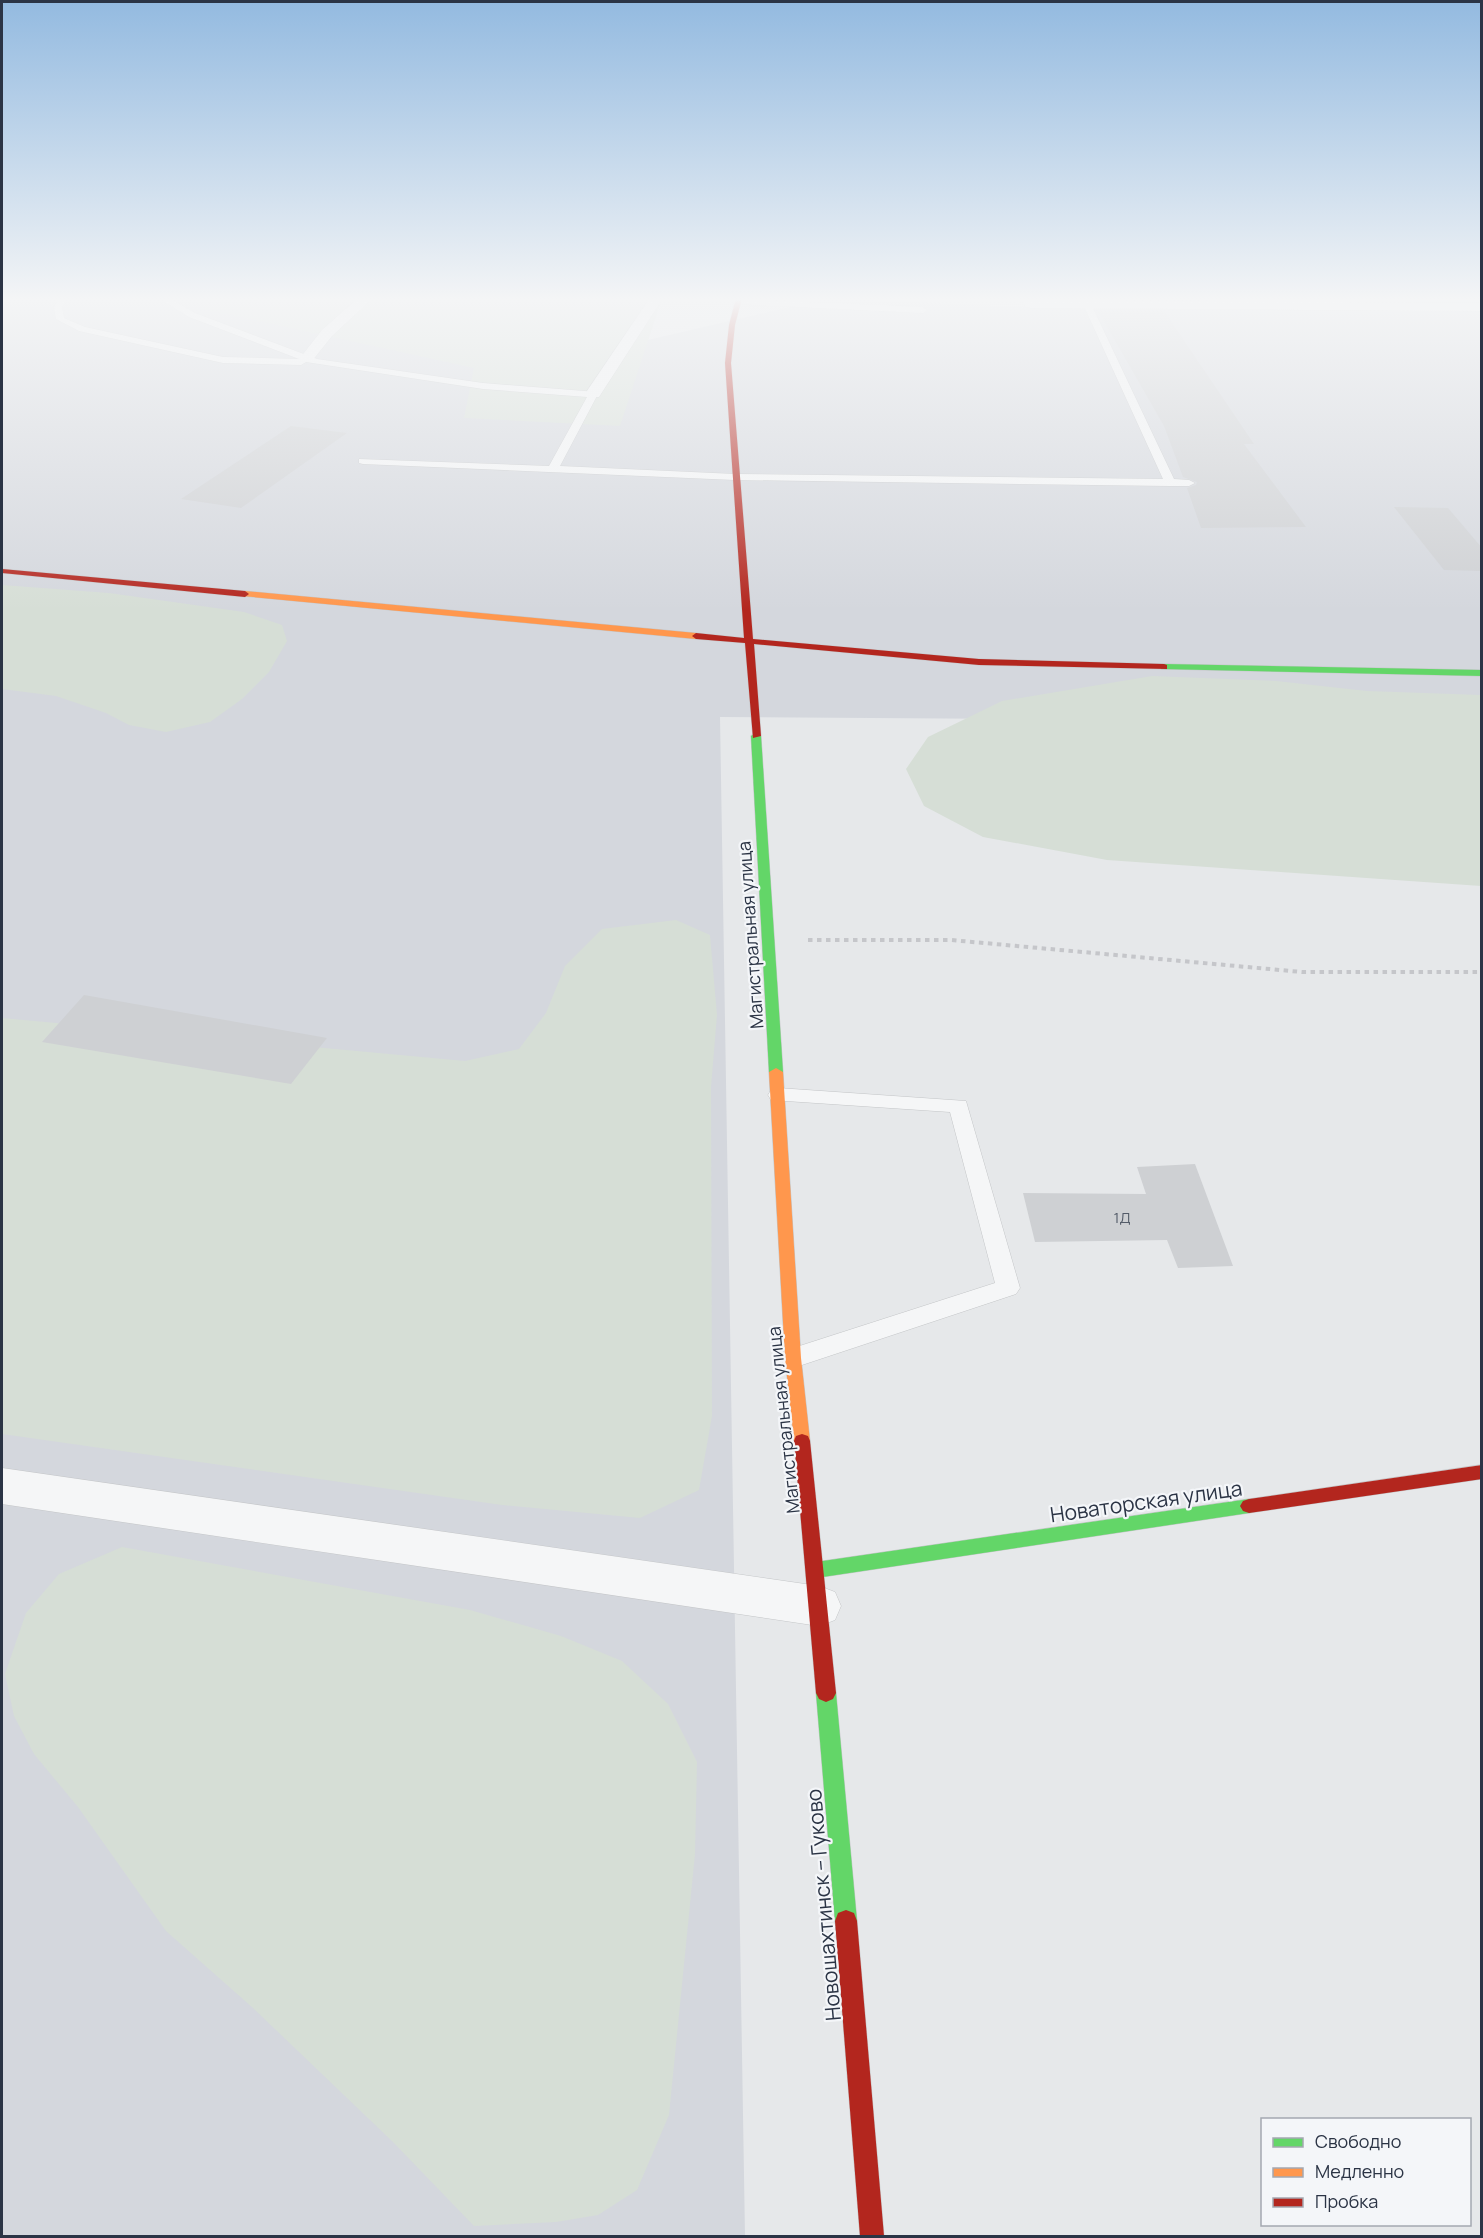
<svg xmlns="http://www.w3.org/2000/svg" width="1483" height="2238" font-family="Manrope,sans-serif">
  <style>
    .built { fill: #d4d7dd }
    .green { fill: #d6ded6 }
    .building { fill: #ced0d3 }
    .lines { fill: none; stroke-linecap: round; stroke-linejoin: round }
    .lane-casing { stroke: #c4c6c8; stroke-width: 1 }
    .street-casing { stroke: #c4c6c8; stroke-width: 1 }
    .fast-casing { stroke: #c4c6c8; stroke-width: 1 }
    .slow-casing { stroke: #c4c6c8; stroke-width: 1 }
    .jam-casing { stroke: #c4c6c8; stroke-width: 1 }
    .path { stroke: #c5c6ca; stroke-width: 4; stroke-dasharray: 4.5 4.5; stroke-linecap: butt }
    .lane { fill: #f5f6f7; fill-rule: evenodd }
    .street { fill: #f5f6f7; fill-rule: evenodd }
    .fast { fill: #63d668; fill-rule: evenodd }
    .slow { fill: #ff974d; fill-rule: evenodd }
    .jam { fill: #b3261e; fill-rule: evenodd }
    .labels { text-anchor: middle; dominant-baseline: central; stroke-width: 4.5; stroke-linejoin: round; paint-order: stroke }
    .number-label { font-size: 15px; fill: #545c69 }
    .street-label { font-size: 18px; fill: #2b3445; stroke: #f4f6f9 }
    .near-street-label { font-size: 21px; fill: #2b3445; stroke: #f4f6f9 }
  </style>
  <rect width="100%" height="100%" fill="#e6e8ea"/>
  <path class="built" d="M 2,298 L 259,298 L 523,369 L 829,298 L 1037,308 L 1481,311 L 1481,722 L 720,717 L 745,2236 L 2,2236 Z"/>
  <g class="green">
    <path d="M 191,298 L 662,298 L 620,426 L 464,418 L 474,368 L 204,309 Z"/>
    <path d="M 2,585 L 109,593 L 244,612 L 282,625 L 287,641 L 269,672 L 242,699 L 210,722 L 166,732 L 129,725 L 106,713 L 56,696 L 2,689 Z"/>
    <path d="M 1152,676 L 1276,681 L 1367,691 L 1481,695 L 1481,886 L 1107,860 L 983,837 L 924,806 L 906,769 L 928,737 L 1002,701 Z"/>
    <path d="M 676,920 L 710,935 L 717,1015 L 711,1087 L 712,1416 L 699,1490 L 640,1518 L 502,1505 L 2,1434 L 2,1018 L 465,1061 L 519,1049 L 546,1013 L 565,966 L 602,929 Z"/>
    <path d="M 122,1547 L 470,1610 L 561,1636 L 622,1661 L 668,1704 L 697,1762 L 695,1854 L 669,2115 L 637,2190 L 598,2215 L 556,2222 L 474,2226 L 393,2142 L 253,2008 L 166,1931 L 78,1807 L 34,1754 L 14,1716 L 5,1674 L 26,1613 L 59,1574 Z"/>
  </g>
  <g class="building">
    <path d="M 1098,311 L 1164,311 L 1254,444 L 1244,444 L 1306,527 L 1201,528 L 1187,488 L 1196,485 L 1197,482 L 1183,477 L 1164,426 Z"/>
    <path d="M 291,426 L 347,433 L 241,508 L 181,499 Z"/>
    <path d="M 1394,507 L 1448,508 L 1482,548 L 1482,571 L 1444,570 Z"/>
    <path d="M 84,995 L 327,1038 L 291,1084 L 42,1042 Z"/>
    <path d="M 1195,1164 L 1233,1266 L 1178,1268 L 1167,1240 L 1035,1242 L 1023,1193 L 1146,1194 L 1137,1167 Z"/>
  </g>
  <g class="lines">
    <defs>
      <g id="lane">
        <path d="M 59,298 L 67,298 L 62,307 L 64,318 L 85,327 L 223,357 L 299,359 L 189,317 L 159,298 L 169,298 L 195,313 L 317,359 L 483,383 L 597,392 L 598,394 L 560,466 L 735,474 L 1163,479 L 1083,304 L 1087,301 L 1091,304 L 1174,479 L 1189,480 L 1195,483 L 1189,486 L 1170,486 L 735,480 L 363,464 L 359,463 L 359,459 L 549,466 L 587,397 L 483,389 L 306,362 L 301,365 L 223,363 L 79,331 L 56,319 L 54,307 Z"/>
        <path d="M 737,299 L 923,307 L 927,310 L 923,313 L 734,304 L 734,300 Z"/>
        <path d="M 778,1088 L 966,1101 L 1020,1288 L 1016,1294 L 793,1368 L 784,1365 L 781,1358 L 784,1351 L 995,1283 L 950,1112 L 771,1100 L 768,1095 L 771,1090 Z"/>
      </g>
      <g id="street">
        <path d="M 358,298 L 373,298 L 332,336 L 312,361 L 302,361 L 300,358 L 322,330 Z"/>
        <path d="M 650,298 L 663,298 L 599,397 L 587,397 L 585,394 Z"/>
        <path d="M 1020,298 L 1033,298 L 1035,300 L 1482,303 L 1482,311 L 1031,308 L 1026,307 Z"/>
        <path d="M 2,1468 L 819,1586 L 835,1592 L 841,1606 L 835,1620 L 819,1626 L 2,1504 Z"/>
      </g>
      <g id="fast">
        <path d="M 1164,664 L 1482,670 L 1482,676 L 1161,669 L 1161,665 Z"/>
        <path d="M 756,733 L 761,736 L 783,1072 L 776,1076 L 769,1072 L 751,736 Z"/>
        <path d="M 1249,1499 L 1255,1501 L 1258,1506 L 1255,1511 L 1249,1513 L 816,1578 L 810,1576 L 807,1570 L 810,1564 L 816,1562 Z"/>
        <path d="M 826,1684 L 833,1687 L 836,1693 L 857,1921 L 854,1929 L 846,1932 L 838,1929 L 835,1921 L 816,1693 L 819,1687 Z"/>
      </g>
      <g id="slow">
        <path d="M 245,591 L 696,633 L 700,636 L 696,639 L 242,596 L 241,594 Z"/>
        <path d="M 776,1068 L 783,1072 L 801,1358 L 810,1441 L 808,1446 L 802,1448 L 796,1446 L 794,1441 L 785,1358 L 769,1072 Z"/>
      </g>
      <g id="jam">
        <path d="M 736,298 L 742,298 L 735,325 L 731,363 L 753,639 L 979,659 L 1164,664 L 1167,665 L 1167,669 L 979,665 L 754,644 L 761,736 L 753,738 L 745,643 L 696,639 L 692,636 L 696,633 L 744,638 L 725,363 L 729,325 Z"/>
        <path d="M 2,569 L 245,591 L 249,594 L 245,597 L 2,573 Z"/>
        <path d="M 802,1434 L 808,1436 L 810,1441 L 836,1693 L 833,1699 L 826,1702 L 819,1699 L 816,1693 L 794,1441 L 796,1436 Z"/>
        <path d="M 1482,1465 L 1482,1479 L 1249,1513 L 1243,1511 L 1240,1506 L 1243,1501 L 1249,1499 Z"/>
        <path d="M 846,1910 L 854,1913 L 857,1921 L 884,2236 L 860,2236 L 835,1921 L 838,1913 Z"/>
      </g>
    </defs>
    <use href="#lane" class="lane-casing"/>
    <use href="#street" class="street-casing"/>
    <use href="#fast" class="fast-casing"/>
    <use href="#slow" class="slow-casing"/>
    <use href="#jam" class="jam-casing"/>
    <path class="path" d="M 808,940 L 951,940 L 1302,972 L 1482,972"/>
    <use href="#lane" class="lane"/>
    <use href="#street" class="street"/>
    <use href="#fast" class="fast"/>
    <use href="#slow" class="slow"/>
    <use href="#jam" class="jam"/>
  </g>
  <linearGradient id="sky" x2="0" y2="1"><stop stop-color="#93bae0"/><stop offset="0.49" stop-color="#f4f5f6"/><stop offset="1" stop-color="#f4f5f6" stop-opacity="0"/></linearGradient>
  <rect width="1483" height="611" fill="url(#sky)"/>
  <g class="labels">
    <g class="number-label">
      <text x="1122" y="1217">1Д</text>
    </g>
    <g class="street-label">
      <text transform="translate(750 935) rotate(-94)">Магистральная улица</text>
      <text transform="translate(783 1420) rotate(-96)">Магистральная улица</text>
    </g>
    <g class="near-street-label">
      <text transform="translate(1146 1501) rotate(-8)">Новаторская улица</text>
      <text transform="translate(823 1905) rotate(-95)">Новошахтинск – Гуково</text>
    </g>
  </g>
  <rect width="1483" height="2238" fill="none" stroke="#2b3445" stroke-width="6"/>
  <rect x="1261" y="2118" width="210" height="108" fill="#f4f6f9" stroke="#a4a8b1" stroke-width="1.5"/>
  <rect x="1273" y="2138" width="30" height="9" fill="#63d668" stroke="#a4a8b1" stroke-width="1.5"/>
  <text x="1315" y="2148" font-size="18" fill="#2b3445">Свободно</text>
  <rect x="1273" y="2168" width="30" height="9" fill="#ff974d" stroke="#a4a8b1" stroke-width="1.5"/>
  <text x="1315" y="2178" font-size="18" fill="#2b3445">Медленно</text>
  <rect x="1273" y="2198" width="30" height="9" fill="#b3261e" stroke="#a4a8b1" stroke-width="1.5"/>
  <text x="1315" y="2208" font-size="18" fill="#2b3445">Пробка</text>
</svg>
